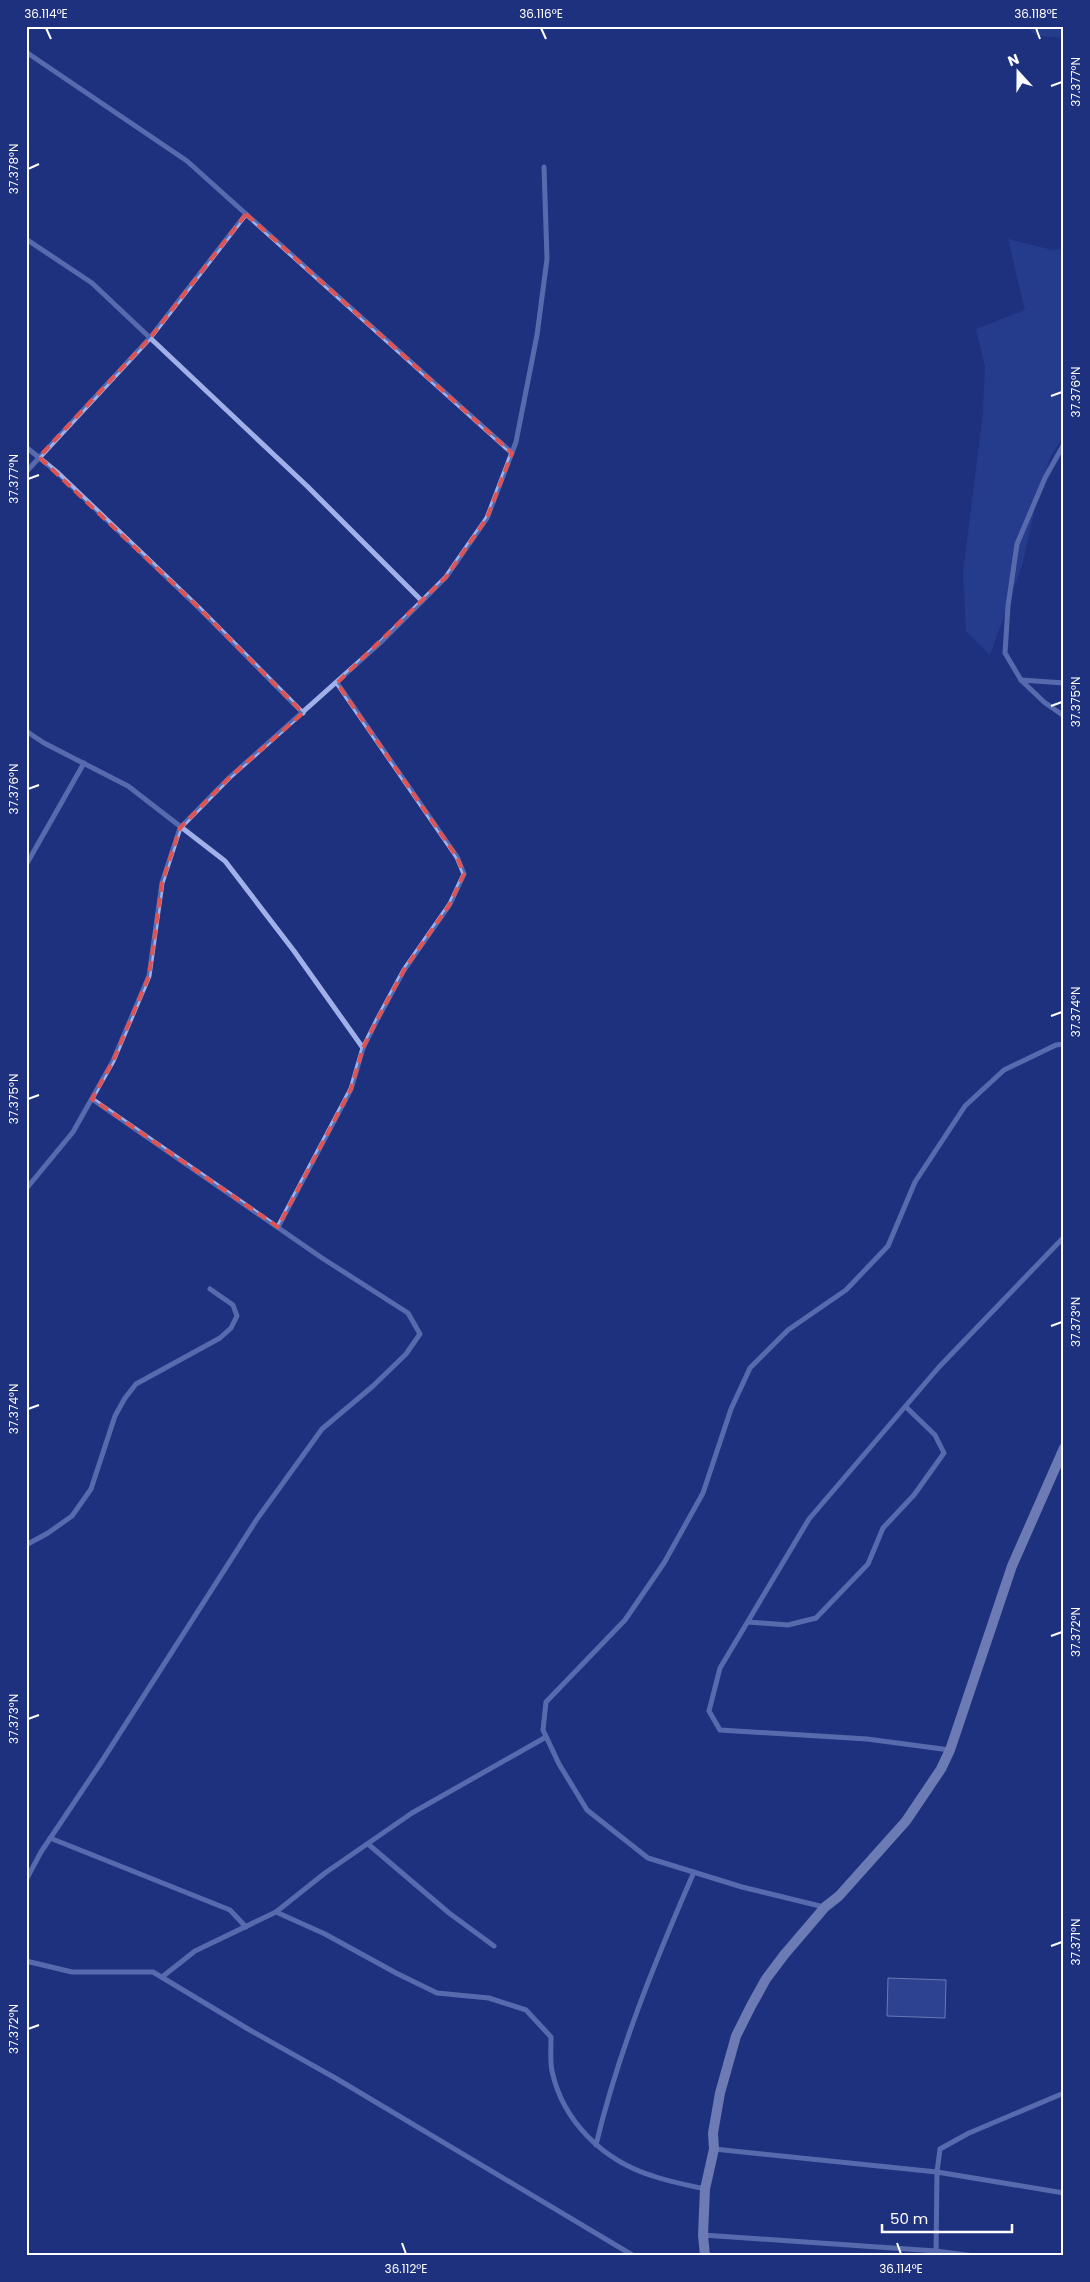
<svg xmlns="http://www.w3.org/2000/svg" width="1090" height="2282" font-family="Poppins,sans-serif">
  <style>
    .green { fill: #30489d }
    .building { fill: #4258a6; stroke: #c5d0f6 }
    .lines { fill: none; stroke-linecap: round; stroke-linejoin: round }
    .minor { stroke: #a1b0e8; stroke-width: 5 }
    .secondary { stroke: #ccd4f6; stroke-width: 10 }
    .marked { fill: none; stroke: #de5353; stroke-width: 4; stroke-dasharray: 10 6; stroke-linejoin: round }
    .ticks { fill: none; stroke: #fff; stroke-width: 2 }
    .neatline { fill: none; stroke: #fff; stroke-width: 2 }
    .ticks-label { font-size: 12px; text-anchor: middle; fill: #fff }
  </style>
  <rect width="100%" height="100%" fill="#1e317e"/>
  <g class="green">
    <path d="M 1025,26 L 1064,26 L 1064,38 L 1037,36 Z"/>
    <path d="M 1008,239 L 1052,250 L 1064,249 L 1064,435 L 1050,458 L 1034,511 L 1023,562 L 990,655 L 966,631 L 963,573 L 983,413 L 985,366 L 976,329 L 1025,310 Z"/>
  </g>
  <path class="building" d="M 888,1978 L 946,1980 L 945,2018 L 887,2016 Z"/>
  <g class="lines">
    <g class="minor">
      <path d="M 26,30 L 29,26"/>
      <path d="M 26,52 L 187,161 L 512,453"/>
      <path d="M 26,239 L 92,283 L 307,486 L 422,601"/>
      <path d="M 1064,444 L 1045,478 L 1017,544 L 1008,606 L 1005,653 L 1021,680 L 1044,702 L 1064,716"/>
      <path d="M 26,447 L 58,473 L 197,606 L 303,713"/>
      <path d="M 26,472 L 150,338 L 246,214"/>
      <path d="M 1021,680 L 1064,683"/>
      <path d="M 26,731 L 44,743 L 128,786 L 225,861 L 294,951 L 363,1048"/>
      <path d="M 26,865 L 84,763"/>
      <path d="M 26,1189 L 73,1132 L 113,1061 L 149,976 L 162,883 L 180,828 L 230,777 L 380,643 L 446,577 L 487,518 L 516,442 L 537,335 L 547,259 L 544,167"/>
      <path d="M 278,1227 L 351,1089 L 363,1048 L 377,1020 L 404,970 L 450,904 L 464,874 L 457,857 L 337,683"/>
      <path d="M 26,1545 L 48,1533 L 72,1516 L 91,1489 L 115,1416 L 125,1398 L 136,1384 L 220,1338 L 231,1328 L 237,1316 L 233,1305 L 210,1289"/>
      <path d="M 748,1622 L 788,1625 L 816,1618 L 868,1564 L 883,1528 L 914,1495 L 944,1453 L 935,1435 L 906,1407"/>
      <path d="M 950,1750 L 867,1739 L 720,1730 L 709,1711 L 720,1668 L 809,1519 L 939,1367 L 1064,1237"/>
      <path d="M 50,1838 L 230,1910 L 246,1927"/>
      <path d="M 368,1844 L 449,1913 L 494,1946"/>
      <path d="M 26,1880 L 41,1852 L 102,1761 L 257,1519 L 322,1429 L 373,1386 L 406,1354 L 420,1334 L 408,1313 L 322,1258 L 92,1099"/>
      <path d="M 824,1907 L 742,1887 L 648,1858 L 587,1810 L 559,1764 L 543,1730 L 546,1702 L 625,1620 L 664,1563 L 703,1493 L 731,1409 L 750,1368 L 788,1330 L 846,1290 L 888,1246 L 915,1182 L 965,1106 L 1004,1070 L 1056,1045 L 1064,1044"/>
      <path d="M 276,1912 L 325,1934 L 396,1973 L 437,1993 L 489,1998 L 526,2010 L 551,2037 C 551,2048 550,2061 552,2071 C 563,2122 604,2161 653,2176 C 670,2182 688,2185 705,2189"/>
      <path d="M 26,1961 L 72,1972 L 153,1972 L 248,2029 L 337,2079 L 634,2256"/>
      <path d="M 162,1977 L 195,1951 L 276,1912 L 325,1873 L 412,1813 L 546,1737"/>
      <path d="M 596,2145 C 618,2052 656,1959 694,1872"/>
      <path d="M 714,2149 L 937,2172 L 1064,2193"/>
      <path d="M 703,2235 L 936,2251 L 974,2256"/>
      <path d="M 936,2256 L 937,2172 L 940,2149 L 969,2133 L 1064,2093"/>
    </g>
    <path class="secondary" d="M 705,2256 L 703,2235 L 705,2189 L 714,2149 L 713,2133 L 720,2093 L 736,2036 L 751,2006 L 766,1979 L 784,1955 L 825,1907 L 839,1896 L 906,1821 L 941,1769 L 950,1750 L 1012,1566 L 1064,1448"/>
  </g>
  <path d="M0 0H1090V2282H0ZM 246,214 L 512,453 L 487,518 L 446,577 L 337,683 L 457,857 L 464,874 L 450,904 L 404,970 L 377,1020 L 363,1048 L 351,1089 L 278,1227 L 92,1099 L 113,1061 L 149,976 L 162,883 L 180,828 L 230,777 L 303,713 L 197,606 L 39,457 L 150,338 Z" fill="#1e317e" fill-opacity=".55" fill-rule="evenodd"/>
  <path class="marked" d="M 246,214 L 512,453 L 487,518 L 446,577 L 337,683 L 457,857 L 464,874 L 450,904 L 404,970 L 377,1020 L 363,1048 L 351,1089 L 278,1227 L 92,1099 L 113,1061 L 149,976 L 162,883 L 180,828 L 230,777 L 303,713 L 197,606 L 39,457 L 150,338 Z"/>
  <path class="ticks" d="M 46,28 L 51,39M 541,28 L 546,39M 1036,28 L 1040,39M 1051,86 L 1062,82M 28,169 L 39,164M 1051,396 L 1062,392M 28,479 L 39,475M 1051,706 L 1062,702M 28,789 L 39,785M 1051,1016 L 1062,1012M 28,1099 L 39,1095M 1051,1326 L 1062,1322M 28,1409 L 39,1405M 1051,1636 L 1062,1632M 28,1719 L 39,1715M 1051,1946 L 1062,1942M 28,2029 L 39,2025M 402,2243 L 406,2254M 897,2243 L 901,2254"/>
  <rect width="1090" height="2282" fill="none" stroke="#1e317e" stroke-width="55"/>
  <g transform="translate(1018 72) rotate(339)" stroke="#1e317e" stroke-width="4" paint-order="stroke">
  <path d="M0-4L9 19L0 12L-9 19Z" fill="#ffffff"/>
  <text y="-8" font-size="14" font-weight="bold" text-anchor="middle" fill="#ffffff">N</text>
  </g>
  <path d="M882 2224v8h130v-8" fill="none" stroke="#ffffff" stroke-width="2.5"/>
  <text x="890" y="2224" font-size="15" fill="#ffffff" stroke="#1e317e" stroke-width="4" paint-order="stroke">50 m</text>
  <rect x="28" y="28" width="1034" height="2226" class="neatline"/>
  <g class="ticks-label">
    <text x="46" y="18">36.114°E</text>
    <text x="541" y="18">36.116°E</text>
    <text x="1036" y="18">36.118°E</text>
    <text transform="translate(1076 82) rotate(-90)" y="4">37.377°N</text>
    <text transform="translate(14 169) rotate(-90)" y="4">37.378°N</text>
    <text transform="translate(1076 392) rotate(-90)" y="4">37.376°N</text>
    <text transform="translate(14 479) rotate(-90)" y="4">37.377°N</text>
    <text transform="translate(1076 702) rotate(-90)" y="4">37.375°N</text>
    <text transform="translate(14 789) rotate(-90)" y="4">37.376°N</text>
    <text transform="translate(1076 1012) rotate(-90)" y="4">37.374°N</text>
    <text transform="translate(14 1099) rotate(-90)" y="4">37.375°N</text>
    <text transform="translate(1076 1322) rotate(-90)" y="4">37.373°N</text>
    <text transform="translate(14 1409) rotate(-90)" y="4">37.374°N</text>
    <text transform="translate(1076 1632) rotate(-90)" y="4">37.372°N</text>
    <text transform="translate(14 1719) rotate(-90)" y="4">37.373°N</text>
    <text transform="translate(1076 1942) rotate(-90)" y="4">37.371°N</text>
    <text transform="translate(14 2029) rotate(-90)" y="4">37.372°N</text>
    <text x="406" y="2273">36.112°E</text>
    <text x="901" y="2273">36.114°E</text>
  </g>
</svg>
